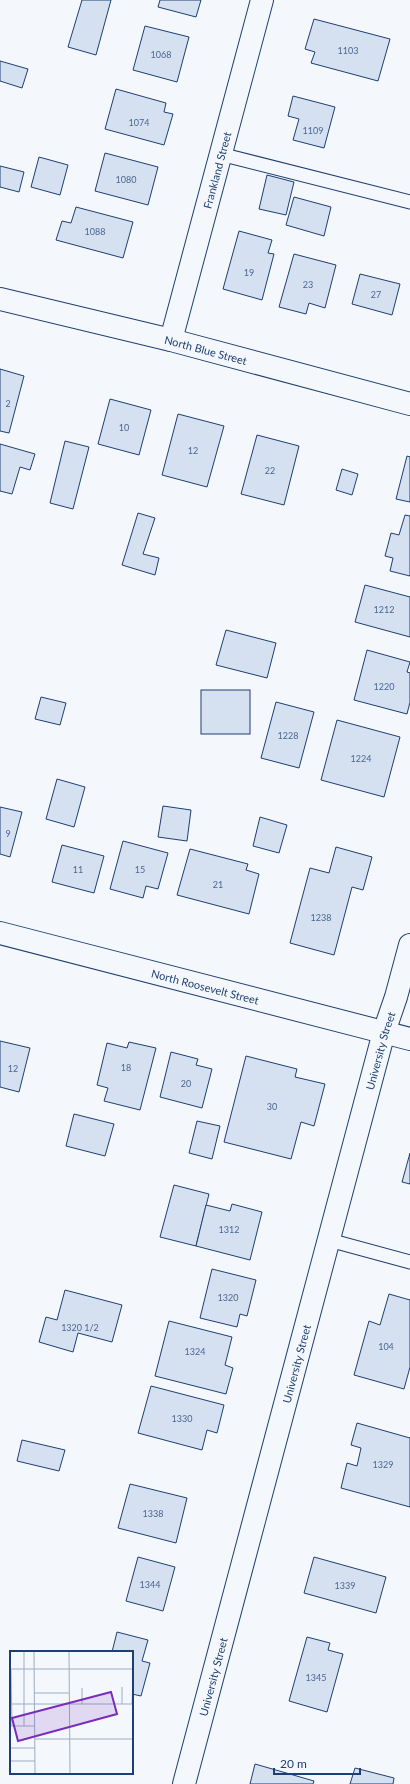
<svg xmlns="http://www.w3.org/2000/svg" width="410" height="1784" font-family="Lato,sans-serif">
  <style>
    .building { fill: #d5e0f0; stroke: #1d3f73 }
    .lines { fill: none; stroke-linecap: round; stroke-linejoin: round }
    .service-casing { stroke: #1d3f73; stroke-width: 15 }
    .minor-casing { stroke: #1d3f73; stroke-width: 24 }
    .secondary-casing { stroke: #1d3f73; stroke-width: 24 }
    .service { stroke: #f4f7fb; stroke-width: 13 }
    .minor { stroke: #f4f7fb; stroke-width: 22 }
    .secondary { stroke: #f4f7fb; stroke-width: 22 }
    .labels { text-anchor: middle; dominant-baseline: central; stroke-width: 3; stroke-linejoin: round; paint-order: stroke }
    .number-label { font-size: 9px; fill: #4b6792 }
    .street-label { font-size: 11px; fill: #1d3f73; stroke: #f4f7fb }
    .inset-road { fill: none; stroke: #9eadc5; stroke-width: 1 }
    .view { fill: #7b2cbf; fill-opacity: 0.15; stroke: #7b2cbf; stroke-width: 2 }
    .inset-edge { fill: none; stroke: #1d3f73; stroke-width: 2 }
  </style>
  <rect width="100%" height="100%" fill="#f4f7fb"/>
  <g class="building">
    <path d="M 82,0 L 111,0 L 96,55 L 68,47 Z"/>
    <path d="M 160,0 L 201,0 L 196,17 L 158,7 Z"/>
    <path d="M 314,19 L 390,39 L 378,81 L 311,63 L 315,52 L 305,49 Z"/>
    <path d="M 145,26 L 189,37 L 177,82 L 133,70 Z"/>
    <path d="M 0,61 L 28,69 L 22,88 L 0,81 Z"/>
    <path d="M 116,89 L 166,103 L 164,112 L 173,114 L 164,145 L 105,129 Z"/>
    <path d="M 293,96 L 335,107 L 324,148 L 293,140 L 299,119 L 288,116 Z"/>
    <path d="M 105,153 L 158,167 L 148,205 L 95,191 Z"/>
    <path d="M 39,157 L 68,165 L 60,195 L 31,187 Z"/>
    <path d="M 0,166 L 24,172 L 19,192 L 0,187 Z"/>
    <path d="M 267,175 L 294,182 L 286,215 L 259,209 Z"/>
    <path d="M 294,197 L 331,207 L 324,236 L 286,225 Z"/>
    <path d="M 76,207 L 133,222 L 123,258 L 56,240 L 62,221 L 71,223 Z"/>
    <path d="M 239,231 L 272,240 L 268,253 L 274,254 L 262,300 L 223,289 Z"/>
    <path d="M 294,254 L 336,265 L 325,308 L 309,303 L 306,314 L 279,307 Z"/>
    <path d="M 360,274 L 400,284 L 392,315 L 352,304 Z"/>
    <path d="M 0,369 L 24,376 L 9,433 L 0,431 Z"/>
    <path d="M 110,399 L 151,410 L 139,455 L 98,444 Z"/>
    <path d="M 178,414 L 224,426 L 207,487 L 162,475 Z"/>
    <path d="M 257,435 L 299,446 L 284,505 L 241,494 Z"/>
    <path d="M 65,441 L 89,447 L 73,509 L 50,503 Z"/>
    <path d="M 0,444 L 35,454 L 30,470 L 20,467 L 12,494 L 0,491 Z"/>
    <path d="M 407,456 L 410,457 L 410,502 L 396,499 Z"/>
    <path d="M 342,469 L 358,474 L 352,495 L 336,490 Z"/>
    <path d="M 138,513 L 155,518 L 143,554 L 159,558 L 155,575 L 122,565 Z"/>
    <path d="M 405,515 L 410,516 L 410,576 L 390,571 L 393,558 L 385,556 L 391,533 L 399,535 Z"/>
    <path d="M 365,585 L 410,597 L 410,637 L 355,622 Z"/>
    <path d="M 226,630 L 276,643 L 267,678 L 216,665 Z"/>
    <path d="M 367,650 L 410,662 L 407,672 L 410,673 L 410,702 L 407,714 L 354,700 Z"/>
    <rect x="201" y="690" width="49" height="44"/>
    <path d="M 41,697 L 66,703 L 60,725 L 35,719 Z"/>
    <path d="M 276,702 L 314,712 L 299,768 L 261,758 Z"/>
    <path d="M 337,720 L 400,737 L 384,797 L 321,780 Z"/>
    <path d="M 57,779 L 85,787 L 74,827 L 46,819 Z"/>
    <path d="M 163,806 L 191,810 L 187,841 L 158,837 Z"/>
    <path d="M 0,807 L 22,812 L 10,857 L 0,854 Z"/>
    <path d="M 260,817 L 287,825 L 279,853 L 253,846 Z"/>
    <path d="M 123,841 L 168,853 L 158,889 L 146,886 L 143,898 L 110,889 Z"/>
    <path d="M 62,845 L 104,856 L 94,893 L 52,882 Z"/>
    <path d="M 336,847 L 372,857 L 363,890 L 352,887 L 334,955 L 290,943 L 310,868 L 329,873 Z"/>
    <path d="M 190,849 L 248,864 L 246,870 L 259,874 L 249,914 L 177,895 Z"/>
    <path d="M 0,1041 L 30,1048 L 19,1092 L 0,1087 Z"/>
    <path d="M 129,1042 L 156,1048 L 140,1110 L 104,1101 L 108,1088 L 97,1085 L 107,1043 L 127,1048 Z"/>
    <path d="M 171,1052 L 198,1059 L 196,1065 L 212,1069 L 202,1108 L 160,1097 Z"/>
    <path d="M 246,1056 L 297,1069 L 295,1077 L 325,1084 L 314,1126 L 301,1122 L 291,1159 L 224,1142 Z"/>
    <path d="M 74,1114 L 114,1124 L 105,1156 L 66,1146 Z"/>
    <path d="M 197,1121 L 220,1126 L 212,1159 L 189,1153 Z"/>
    <path d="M 410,1153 L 410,1184 L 402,1182 Z"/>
    <path d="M 174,1185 L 209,1194 L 196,1246 L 160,1237 Z"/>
    <path d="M 232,1204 L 262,1212 L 250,1260 L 196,1246 L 206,1205 L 230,1211 Z"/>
    <path d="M 212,1269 L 256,1280 L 247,1316 L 240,1314 L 237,1327 L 200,1318 Z"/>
    <path d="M 65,1290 L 122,1305 L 112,1342 L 78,1333 L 73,1352 L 39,1342 L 46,1317 L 57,1320 Z"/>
    <path d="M 389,1294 L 410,1300 L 410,1367 L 404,1389 L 354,1375 L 369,1321 L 380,1325 Z"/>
    <path d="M 169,1321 L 232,1337 L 225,1365 L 233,1368 L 226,1394 L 155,1376 Z"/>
    <path d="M 151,1386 L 224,1405 L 217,1433 L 207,1430 L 202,1450 L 138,1433 Z"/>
    <path d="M 357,1423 L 410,1438 L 410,1507 L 341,1488 L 347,1463 L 357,1466 L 361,1448 L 351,1445 Z"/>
    <path d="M 22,1440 L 65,1450 L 59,1471 L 17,1461 Z"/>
    <path d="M 130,1484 L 187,1498 L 176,1543 L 118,1528 Z"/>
    <path d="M 138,1557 L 175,1567 L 163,1611 L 126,1601 Z"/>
    <path d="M 314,1557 L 386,1577 L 376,1613 L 304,1593 Z"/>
    <path d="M 117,1632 L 148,1640 L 142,1661 L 150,1663 L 141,1696 L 132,1694 L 132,1652 L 112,1652 Z"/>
    <path d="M 307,1637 L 330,1643 L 328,1650 L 343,1654 L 327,1712 L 289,1701 Z"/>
    <path d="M 255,1764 L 314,1781 L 313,1784 L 250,1784 Z"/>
    <path d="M 355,1768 L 394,1778 L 393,1784 L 350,1784 Z"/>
  </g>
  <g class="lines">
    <defs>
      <g id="service">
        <path d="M 220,154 L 410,202"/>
        <path d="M 329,1240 L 410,1262"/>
      </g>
      <g id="minor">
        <path id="s1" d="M 0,299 L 171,340 L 410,404"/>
        <path id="s2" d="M 171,340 L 262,0"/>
        <path id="s3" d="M 184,1784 L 384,1032 L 396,997 L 410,945"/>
      </g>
      <g id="secondary">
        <path id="s4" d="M 0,933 L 410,1039"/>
      </g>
    </defs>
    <use href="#service" class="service-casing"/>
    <use href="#minor" class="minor-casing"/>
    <use href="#secondary" class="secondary-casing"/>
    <use href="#service" class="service"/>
    <use href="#minor" class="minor"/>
    <use href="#secondary" class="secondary"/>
  </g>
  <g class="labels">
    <g class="number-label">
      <text x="348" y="50">1103</text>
      <text x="161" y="54">1068</text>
      <text x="139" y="122">1074</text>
      <text x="313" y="130">1109</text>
      <text x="126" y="179">1080</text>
      <text x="95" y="231">1088</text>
      <text x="249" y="272">19</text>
      <text x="308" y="284">23</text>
      <text x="376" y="294">27</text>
      <text x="8" y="403">2</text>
      <text x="124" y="427">10</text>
      <text x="193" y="450">12</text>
      <text x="270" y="470">22</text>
      <text x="384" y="609">1212</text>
      <text x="384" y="686">1220</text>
      <text x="288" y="735">1228</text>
      <text x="361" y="758">1224</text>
      <text x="8" y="833">9</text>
      <text x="78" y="869">11</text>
      <text x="140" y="869">15</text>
      <text x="218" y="884">21</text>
      <text x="321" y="917">1238</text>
      <text x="126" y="1067">18</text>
      <text x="13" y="1068">12</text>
      <text x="186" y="1083">20</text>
      <text x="272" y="1106">30</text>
      <text x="229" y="1229">1312</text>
      <text x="228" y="1297">1320</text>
      <text x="80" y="1327">1320 1/2</text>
      <text x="386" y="1346">104</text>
      <text x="195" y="1351">1324</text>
      <text x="182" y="1418">1330</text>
      <text x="383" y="1464">1329</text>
      <text x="153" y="1513">1338</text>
      <text x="150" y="1584">1344</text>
      <text x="345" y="1585">1339</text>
      <text x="316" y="1677">1345</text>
    </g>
    <g class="street-label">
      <text stroke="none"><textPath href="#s2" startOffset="176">Frankland Street</textPath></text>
      <text stroke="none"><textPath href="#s1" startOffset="212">North Blue Street</textPath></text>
      <text stroke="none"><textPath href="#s4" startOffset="212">North Roosevelt Street</textPath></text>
      <text stroke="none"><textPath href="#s3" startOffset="759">University Street</textPath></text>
      <text stroke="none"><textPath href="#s3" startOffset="435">University Street</textPath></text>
      <text stroke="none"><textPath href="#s3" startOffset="111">University Street</textPath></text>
    </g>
  </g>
  <g transform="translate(10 1651)">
    <rect width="123" height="123" fill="#f4f7fb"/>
    <path class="inset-road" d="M 14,0 L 14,75M 24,0 L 25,123M 59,0 L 60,123M 0,18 L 123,18M 1,19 L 2,75M 24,42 L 59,42M 0,53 L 123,53M 72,53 L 72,37M 112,53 L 112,36M 122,53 L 123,33M 0,75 L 25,75M 25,88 L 123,88M 0,97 L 25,97M 0,110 L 25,110"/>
    <path class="view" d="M 101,41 L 107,63 L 8,90 L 2,67 Z"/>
    <rect width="123" height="123" class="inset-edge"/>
  </g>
  <path d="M274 1768v6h86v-6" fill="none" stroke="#1d3f73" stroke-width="2"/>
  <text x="280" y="1768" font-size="12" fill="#1d3f73" stroke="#f4f7fb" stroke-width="3" paint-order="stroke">20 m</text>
</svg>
